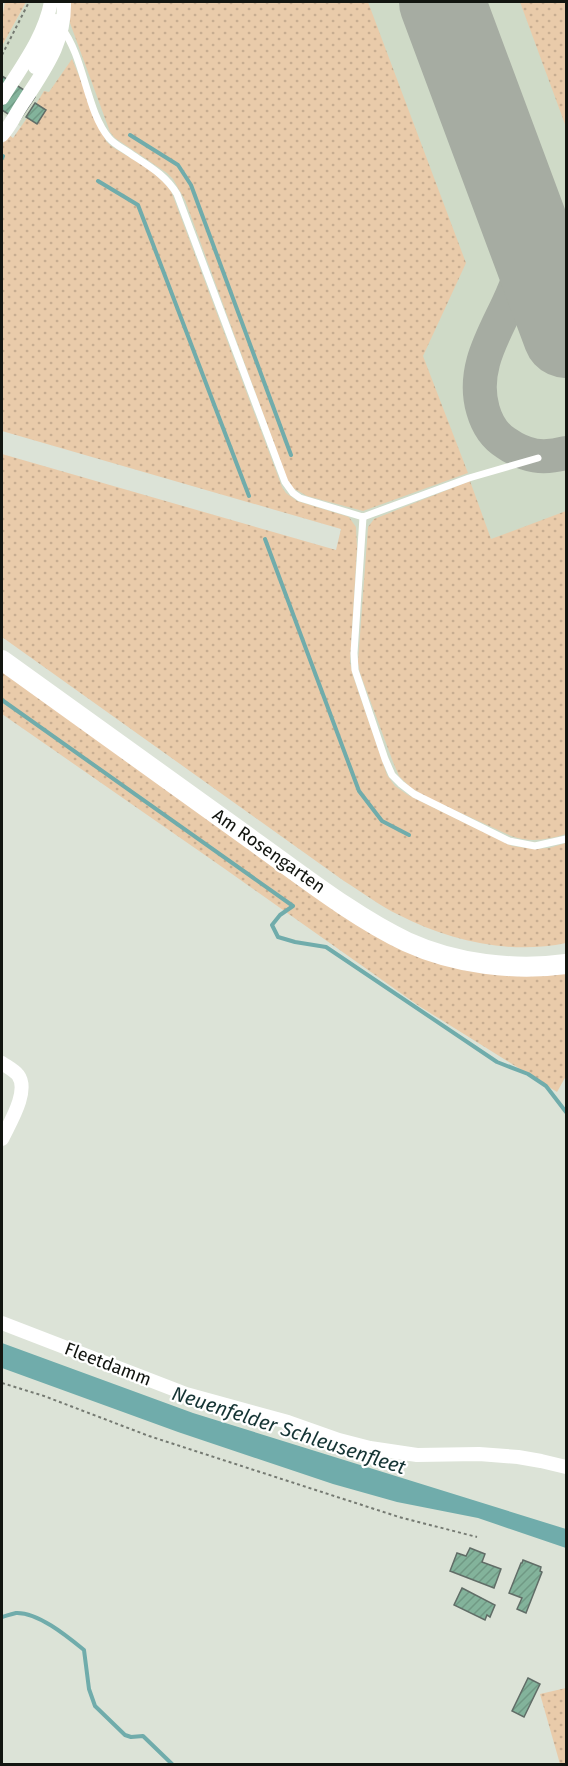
<svg xmlns="http://www.w3.org/2000/svg" width="568" height="1766" font-family="'Fira Sans',sans-serif">
  <style>
    .built { fill: #cfdac7 }
    .grass { fill: url(#grass-dots) }
    .water { fill: #70acab }
    .lines { fill: none; stroke-linecap: round; stroke-linejoin: round }
    .stream { stroke: #70acab; stroke-width: 4 }
    .taxiway { stroke: #a6aca2; stroke-width: 34 }
    .runway { stroke: #a6aca2; stroke-width: 86 }
    .building { fill: url(#building-hatch); stroke: #616d67; stroke-width: 1.5 }
    .path { stroke: #757a72; stroke-width: 2; stroke-dasharray: 3 3; stroke-linecap: butt }
    .service { stroke: #fff; stroke-width: 7 }
    .minor { stroke: #fff; stroke-width: 14 }
    .secondary { stroke: #fff; stroke-width: 20 }
    .labels { text-anchor: middle; dominant-baseline: central; stroke-width: 4.5; stroke-linejoin: round; paint-order: stroke }
    .street-label { font-size: 18px; fill: #121510; stroke: #fff }
    .water-label { font-size: 20px; font-style: italic; fill: #153434; stroke: #fff }
  </style>
  <defs>
    <pattern id="grass-dots" width="8" height="8" patternUnits="userSpaceOnUse" patternTransform="scale(1.5)"><rect width="8" height="8" fill="#e9cbaa"/><path d="M2 2h.1M6 6h.1" fill="none" stroke="#c7ad91" stroke-width="1.8" stroke-linecap="round"/></pattern>
    <pattern id="building-hatch" width="6" height="6" patternUnits="userSpaceOnUse" patternTransform="scale(1.5)"><rect width="6" height="6" fill="#83b39b"/><path d="M-1 1l2-2M0 6l6-6M5 7l2-2" fill="none" stroke="#709984"/></pattern>
  </defs>
  <rect width="100%" height="100%" fill="#dce3d7"/>
  <path class="built" d="M 26,2 L 566,2 L 566,852 L 541,859 L 393,796 L 340,668 L 350,528 L 278,504 L 38,138 L 2,114 L 2,46 Z"/>
  <g class="grass">
    <path d="M 5,2 L 26,2 L 2,46 L 2,18 Z"/>
    <path d="M 70,2 L 368,2 L 466,263 L 423,356 L 468,473 L 363,511 L 307,496 L 293,488 L 287,479 L 185,200 L 173,179 L 167,173 L 115,138 L 110,132 L 70,23 Z"/>
    <path d="M 520,2 L 566,2 L 566,127 Z"/>
    <path d="M 72,59 L 106,141 L 111,146 C 131,159 156,170 171,191 L 282,487 L 286,493 L 297,501 L 349,517 L 356,527 L 357,548 L 350,662 L 353,676 L 387,775 L 395,786 L 408,795 L 512,846 L 535,849 L 549,848 L 566,843 L 566,943 C 511,955 449,941 399,915 C 380,906 362,892 344,881 L 2,637 L 2,454 L 336,550 L 341,529 L 2,431 L 2,145 L 8,134 L 13,138 L 27,118 L 37,124 L 36,104 L 44,91 L 49,92 Z"/>
    <path d="M 470,481 L 491,539 L 566,511 L 566,834 C 547,840 530,843 511,836 L 426,797 L 410,787 L 399,776 L 393,762 L 360,673 L 358,662 L 368,527 L 374,519 Z"/>
    <path d="M 2,672 L 378,935 L 566,973 L 566,1076 L 557,1092 L 419,1006 L 225,869 L 2,714 Z"/>
    <path d="M 566,1688 L 566,1764 L 560,1764 L 540,1694 Z"/>
  </g>
  <path class="water" d="M 2,1343 L 193,1413 L 566,1529 L 566,1548 L 478,1518 L 397,1502 L 333,1484 L 178,1432 L 2,1368 Z"/>
  <g class="lines">
    <g class="stream">
      <path d="M 130,135 L 178,165 L 191,185 L 291,455"/>
      <path d="M 2,158 L 3,156"/>
      <path d="M 98,181 L 138,205 L 249,496"/>
      <path d="M 265,539 L 359,791 L 382,821 L 409,835"/>
      <path d="M 2,700 L 293,906 L 280,915 L 272,925 L 278,937 L 295,942 L 326,947 L 497,1062 L 528,1074 L 546,1086 L 566,1112"/>
      <path d="M 2,1617 C 6,1616 11,1614 16,1613 C 38,1612 68,1637 84,1650 L 89,1689 L 95,1706 L 125,1735 L 131,1737 L 143,1736 L 172,1764"/>
    </g>
    <g class="taxiway">
      <path d="M 523,221 C 526,238 526,253 521,271 C 508,318 468,359 483,410 C 487,424 493,435 506,443 C 526,457 543,459 566,453"/>
      <path d="M 527,231 L 554,292 L 566,311"/>
    </g>
    <path class="runway" d="M 442,2 L 566,335"/>
  </g>
  <g class="building">
    <path d="M 2,76 L 35,97 L 19,121 L 2,110 Z"/>
    <path d="M 35,103 L 46,110 L 37,124 L 26,117 Z"/>
    <path d="M 470,1548 L 485,1554 L 482,1562 L 501,1569 L 494,1588 L 450,1571 L 457,1553 L 466,1556 Z"/>
    <path d="M 523,1560 L 541,1567 L 540,1571 L 542,1572 L 526,1613 L 517,1609 L 522,1598 L 509,1593 L 521,1563 L 522,1563 Z"/>
    <path d="M 462,1588 L 495,1605 L 490,1617 L 487,1615 L 485,1620 L 454,1605 Z"/>
    <path d="M 528,1678 L 540,1684 L 524,1717 L 512,1711 Z"/>
  </g>
  <g class="lines">
    <g class="path">
      <path d="M 2,55 L 29,2"/>
      <path d="M 2,1383 L 44,1396 L 149,1436 L 399,1517 L 477,1537"/>
    </g>
    <g class="service">
      <path d="M 61,27 C 85,58 86,111 109,138 C 114,144 122,148 128,152 C 147,165 165,174 177,194 L 285,482 L 293,493 L 300,498 L 363,517 L 469,478 L 538,458"/>
      <path d="M 363,517 L 354,653 L 355,670 L 385,759 L 392,775 L 401,784 L 414,794 L 509,841 L 535,846 L 566,839"/>
    </g>
    <g class="minor">
      <path d="M 35,67 L 42,56 L 56,21"/>
      <path d="M 2,98 C 21,67 44,38 51,2"/>
      <path d="M 2,135 C 11,125 17,111 25,100 C 46,67 65,42 64,2"/>
      <path d="M 2,1063 C 6,1066 14,1070 18,1075 C 30,1091 9,1124 2,1139"/>
      <path d="M 2,1323 L 186,1394 L 288,1422 L 339,1440 L 370,1448 L 417,1455 L 479,1454 L 518,1457 L 541,1461 L 566,1467"/>
    </g>
    <path class="secondary" d="M 2,660 C 85,720 168,780 252,840 C 300,874 354,917 407,942 C 455,964 514,971 566,964"/>
  </g>
  <g class="labels">
    <g class="street-label">
      <text transform="translate(269 851) rotate(35)">Am Rosengarten</text>
      <text transform="translate(108 1364) rotate(21)">Fleetdamm</text>
    </g>
    <g class="water-label">
      <text transform="translate(289 1430) rotate(18)">Neuenfelder Schleusenfleet</text>
    </g>
  </g>
  <rect width="568" height="1766" fill="none" stroke="#121510" stroke-width="6"/>
</svg>
